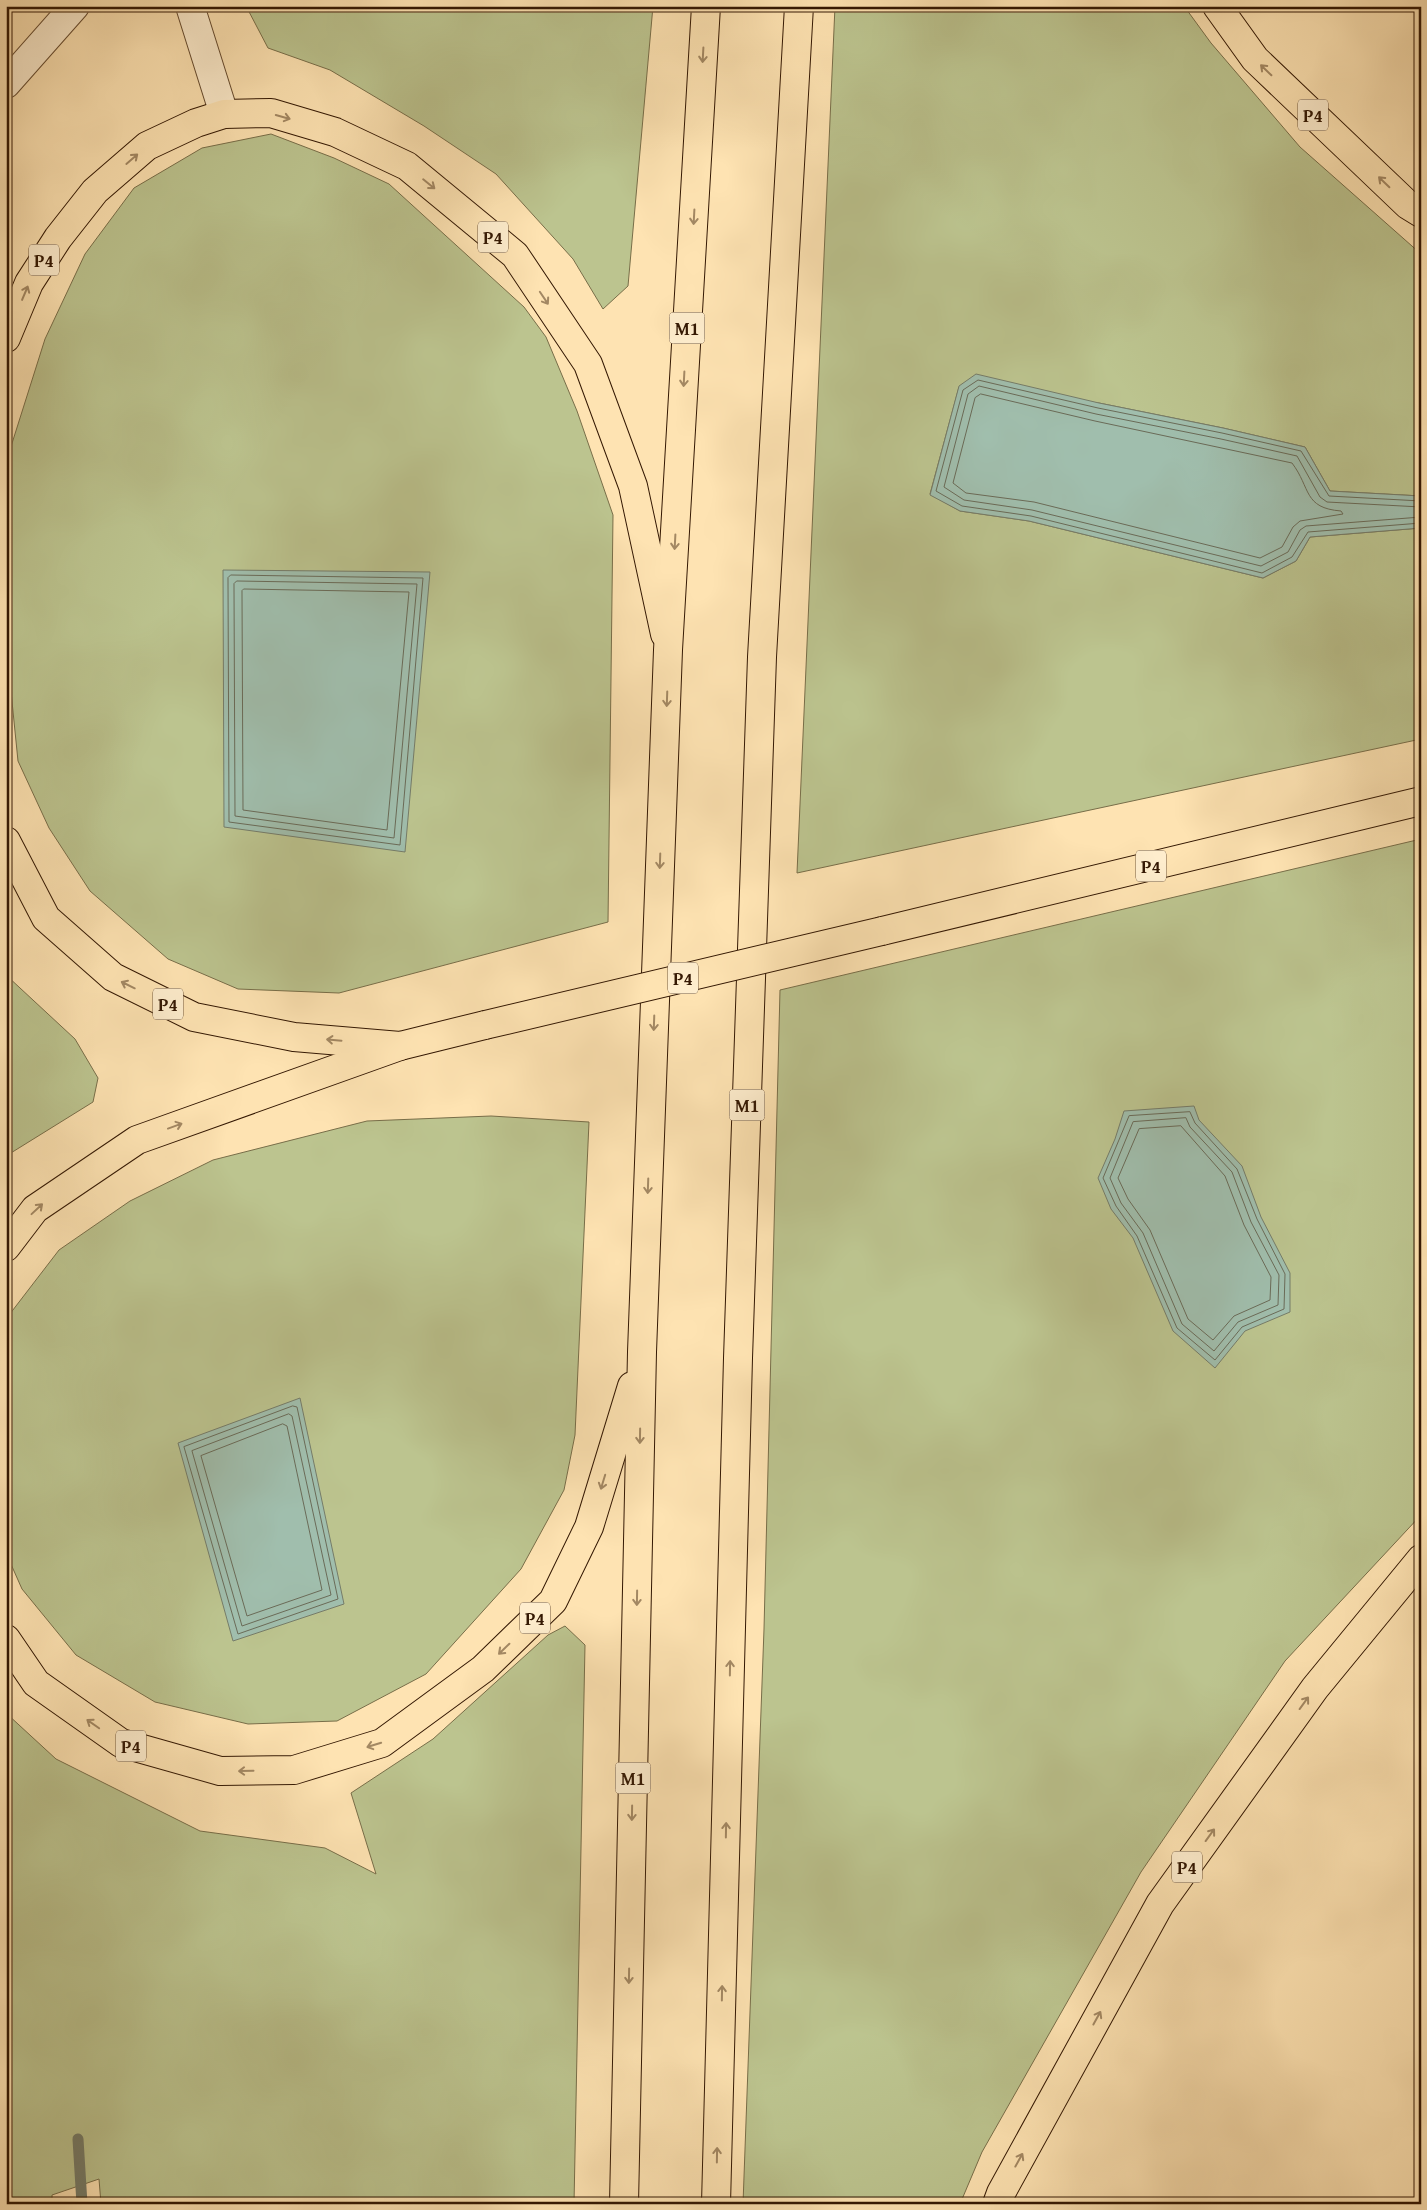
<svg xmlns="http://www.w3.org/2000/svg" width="1427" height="2210" font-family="'Gentium Book Plus',serif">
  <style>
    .green { fill: #bcc48f; stroke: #786e49 }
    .water { fill: #a0bead; stroke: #757c69 }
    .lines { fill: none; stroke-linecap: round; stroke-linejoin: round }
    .shore { stroke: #6a6b58; stroke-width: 1 }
    .stream { stroke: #757c69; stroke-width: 11 }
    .minor-casing { stroke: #664b2f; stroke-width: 30 }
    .primary-casing { stroke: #341803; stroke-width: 30 }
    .motorway-casing { stroke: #341803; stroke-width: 30 }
    .minor { stroke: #feedcd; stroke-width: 28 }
    .primary { stroke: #fee3b2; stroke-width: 28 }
    .motorway { stroke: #fee3b2; stroke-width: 28 }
    .primary-bridge-casing { stroke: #341803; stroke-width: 30; stroke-linecap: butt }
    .primary-bridge { stroke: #fee3b2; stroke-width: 28 }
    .oneway { stroke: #a38863 }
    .labels { text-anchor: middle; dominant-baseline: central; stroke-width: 4; stroke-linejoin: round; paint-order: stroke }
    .shield { fill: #feedcd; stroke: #715840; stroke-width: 1 }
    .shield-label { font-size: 18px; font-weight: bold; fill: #341803 }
  </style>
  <rect width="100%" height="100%" fill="#fee3b2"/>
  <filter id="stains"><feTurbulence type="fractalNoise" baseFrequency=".004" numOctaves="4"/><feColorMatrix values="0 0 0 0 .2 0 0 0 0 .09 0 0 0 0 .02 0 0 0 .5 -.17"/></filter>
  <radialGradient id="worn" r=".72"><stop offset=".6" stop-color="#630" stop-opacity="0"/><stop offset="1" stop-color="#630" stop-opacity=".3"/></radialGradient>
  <g class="green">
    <path d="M 246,6 L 653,6 L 628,286 L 603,309 L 573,259 L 496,174 L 424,126 L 330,70 L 268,48 Z"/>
    <path d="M 835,6 L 1184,6 L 1211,43 L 1300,147 L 1421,254 L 1421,496 L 1330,491 L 1305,447 L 1223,428 L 1099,403 L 959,387 L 930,494 L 960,511 L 1029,521 L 1263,578 L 1296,561 L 1310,537 L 1421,528 L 1421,739 L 797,873 Z"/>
    <path d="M 271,134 L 334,158 L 389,184 L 524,307 L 546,337 L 577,411 L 613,515 L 608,922 L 339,993 L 238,989 L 168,959 L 90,891 L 49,828 L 18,761 L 6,642 L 8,456 L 45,339 L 85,254 L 134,188 L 202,148 Z"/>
    <path d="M 1421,839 L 1421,1515 L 1285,1661 L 1141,1872 L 982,2152 L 960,2204 L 743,2204 L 764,1629 L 780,990 Z"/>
    <path d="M 6,975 L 75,1039 L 98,1078 L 93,1102 L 6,1156 Z"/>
    <path d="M 491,1116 L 589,1122 L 575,1435 L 564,1490 L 521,1569 L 426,1674 L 337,1721 L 248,1724 L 155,1702 L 76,1655 L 22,1589 L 6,1553 L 6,1319 L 59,1250 L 130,1201 L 213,1160 L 367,1121 Z"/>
    <path d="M 565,1626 L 585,1645 L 574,2204 L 101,2204 L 99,2179 L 52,2195 L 52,2204 L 6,2204 L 6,1713 L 56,1759 L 200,1831 L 325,1848 L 376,1874 L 351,1793 L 433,1739 L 548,1635 Z"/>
  </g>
  <g class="water">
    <path d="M 976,374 L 1099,403 L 1223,428 L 1305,447 L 1330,491 L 1421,496 L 1421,528 L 1310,537 L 1296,561 L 1263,578 L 1029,521 L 960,511 L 930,495 L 959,386 Z"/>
    <path d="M 223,570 L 430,572 L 405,852 L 224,827 Z"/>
    <path d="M 1194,1106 L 1199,1120 L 1242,1166 L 1261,1217 L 1290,1273 L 1290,1312 L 1245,1331 L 1215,1368 L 1173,1331 L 1133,1238 L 1111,1209 L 1098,1178 L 1115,1139 L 1124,1111 Z"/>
    <path d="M 300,1398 L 344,1604 L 233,1641 L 178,1443 Z"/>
  </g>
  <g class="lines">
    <g class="shore">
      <path d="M 981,394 L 1095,421 L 1292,463 C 1311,488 1303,508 1341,511 L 1343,514 L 1300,521 L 1293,527 L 1282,547 L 1260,558 L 1034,502 L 966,493 L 953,483 L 975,398 Z"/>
      <path d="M 1421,501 L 1329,496 L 1301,451 L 1222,433 L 1098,408 L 978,380 L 963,390 L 936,491 L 962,506 L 1031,516 L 1262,573 L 1292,557 L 1308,532 L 1421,523"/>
      <path d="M 1421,507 L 1327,502 L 1320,497 L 1297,456 L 1221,439 L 1096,414 L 979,386 L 968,394 L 944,487 L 964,500 L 1032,510 L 1261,566 L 1288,552 L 1300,530 L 1306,526 L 1421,517"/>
      <path d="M 231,575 L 423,578 L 400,845 L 229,822 L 228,578 Z"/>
      <path d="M 237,581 L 417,584 L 394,838 L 235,816 L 234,584 Z"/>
      <path d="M 244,589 L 409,592 L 387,830 L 243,810 L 242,591 Z"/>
      <path d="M 1190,1112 L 1195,1123 L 1237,1169 L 1257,1219 L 1285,1274 L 1284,1309 L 1242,1327 L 1215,1360 L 1177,1328 L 1137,1236 L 1116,1206 L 1103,1178 L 1129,1116 Z"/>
      <path d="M 1186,1118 L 1190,1127 L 1232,1172 L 1251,1222 L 1279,1275 L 1278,1305 L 1238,1322 L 1214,1351 L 1182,1324 L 1143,1233 L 1121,1203 L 1110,1178 L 1133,1122 Z"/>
      <path d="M 1181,1126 L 1225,1176 L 1244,1225 L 1271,1277 L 1270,1300 L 1234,1316 L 1213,1340 L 1188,1319 L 1150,1230 L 1128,1199 L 1118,1178 L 1139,1129 Z"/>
      <path d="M 293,1406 L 297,1407 L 338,1599 L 238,1634 L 184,1447 Z"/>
      <path d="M 289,1414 L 292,1416 L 331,1595 L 242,1626 L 192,1451 Z"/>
      <path d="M 283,1424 L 287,1426 L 322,1590 L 247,1616 L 201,1456 Z"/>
    </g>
    <path class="stream" d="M 78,2139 L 82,2204"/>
    <defs>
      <g id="minor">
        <path d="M 190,6 L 224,114"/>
        <path d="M 6,84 L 75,6"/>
      </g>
      <g id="primary">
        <path d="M 6,338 L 29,283 L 58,238 L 95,191 L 147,146 L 196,123 L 224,114 L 271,113 L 335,132 L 407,166 L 515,255 L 588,364 L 633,486 L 665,634"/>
        <path d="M 6,841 L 46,918 L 113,977 L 194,1017 L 294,1037 L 400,1046 L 485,1025"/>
        <path d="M 882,931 L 1421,801"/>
      </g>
      <g id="motorway">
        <path d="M 1217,6 L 1255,59 L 1408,205 L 1421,213"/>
        <path d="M 6,1247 L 35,1209 L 137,1140 L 400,1046"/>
        <path d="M 6,1639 L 36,1683 L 121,1743 L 220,1771 L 294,1770 L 382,1743 L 483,1669 L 553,1601 L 589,1527 L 632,1386"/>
        <path d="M 624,2204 L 642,1352 L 668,650 L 706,6"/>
        <path d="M 716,2204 L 738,1358 L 762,657 L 799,6"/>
        <path d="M 997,2204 L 1001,2193 L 1160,1904 L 1315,1688 L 1421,1559"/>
      </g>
    </defs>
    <use href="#minor" class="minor-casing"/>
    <use href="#primary" class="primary-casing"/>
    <use href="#motorway" class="motorway-casing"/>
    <use href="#minor" class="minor"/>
    <use href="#primary" class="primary"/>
    <use href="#motorway" class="motorway"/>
    <defs>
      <path id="primary-bridge" d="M 485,1025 L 882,931"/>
    </defs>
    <use href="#primary-bridge" class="primary-bridge-casing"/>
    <use href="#primary-bridge" class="primary-bridge"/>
  </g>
  <defs><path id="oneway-shaft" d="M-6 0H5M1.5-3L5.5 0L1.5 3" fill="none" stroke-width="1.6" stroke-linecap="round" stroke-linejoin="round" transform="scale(1.25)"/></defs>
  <g class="oneway">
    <use href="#oneway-shaft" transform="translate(703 55) rotate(93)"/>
    <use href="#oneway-shaft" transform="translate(1266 70) rotate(-136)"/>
    <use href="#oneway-shaft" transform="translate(283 117) rotate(16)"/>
    <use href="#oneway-shaft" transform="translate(132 159) rotate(-41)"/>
    <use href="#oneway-shaft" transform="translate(1384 182) rotate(-136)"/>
    <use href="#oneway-shaft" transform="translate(429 184) rotate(39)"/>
    <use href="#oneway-shaft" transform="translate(694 217) rotate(93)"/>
    <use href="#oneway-shaft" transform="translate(25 293) rotate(-67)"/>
    <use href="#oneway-shaft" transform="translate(544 298) rotate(56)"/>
    <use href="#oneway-shaft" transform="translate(684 379) rotate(93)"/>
    <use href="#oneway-shaft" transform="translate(675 542) rotate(93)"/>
    <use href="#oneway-shaft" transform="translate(667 699) rotate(92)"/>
    <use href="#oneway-shaft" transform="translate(660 861) rotate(92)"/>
    <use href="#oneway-shaft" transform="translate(128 985) rotate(-154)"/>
    <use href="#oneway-shaft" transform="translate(654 1023) rotate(92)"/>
    <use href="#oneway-shaft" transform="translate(334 1040) rotate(-175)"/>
    <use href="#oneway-shaft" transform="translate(175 1126) rotate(-20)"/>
    <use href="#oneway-shaft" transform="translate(648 1186) rotate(92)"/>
    <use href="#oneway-shaft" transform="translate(37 1209) rotate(-43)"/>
    <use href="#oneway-shaft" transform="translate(640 1436) rotate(91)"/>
    <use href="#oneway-shaft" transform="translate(603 1482) rotate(107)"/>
    <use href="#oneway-shaft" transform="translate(637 1598) rotate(91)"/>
    <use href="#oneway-shaft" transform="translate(504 1649) rotate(136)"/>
    <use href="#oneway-shaft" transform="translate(730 1668) rotate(-89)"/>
    <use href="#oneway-shaft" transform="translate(1304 1703) rotate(-54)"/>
    <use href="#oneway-shaft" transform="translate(93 1724) rotate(-145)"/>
    <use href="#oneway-shaft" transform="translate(374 1745) rotate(163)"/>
    <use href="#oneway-shaft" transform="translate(246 1771) rotate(179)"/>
    <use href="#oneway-shaft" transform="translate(632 1813) rotate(91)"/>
    <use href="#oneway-shaft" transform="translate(726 1830) rotate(-89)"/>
    <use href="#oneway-shaft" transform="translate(1210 1835) rotate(-54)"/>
    <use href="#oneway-shaft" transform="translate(629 1976) rotate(91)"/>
    <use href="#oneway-shaft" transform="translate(722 1993) rotate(-89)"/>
    <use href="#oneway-shaft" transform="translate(1097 2018) rotate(-61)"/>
    <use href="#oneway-shaft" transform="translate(717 2155) rotate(-89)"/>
    <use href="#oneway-shaft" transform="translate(1019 2160) rotate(-61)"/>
  </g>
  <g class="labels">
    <g class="shield">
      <rect x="1298" y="99.5" width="30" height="31" rx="4"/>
      <rect x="478" y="221.5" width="30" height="31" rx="4"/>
      <rect x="29" y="244.5" width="30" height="31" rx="4"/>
      <rect x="669.5" y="312.5" width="35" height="31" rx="4"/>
      <rect x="1136" y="850.5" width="30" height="31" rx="4"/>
      <rect x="668" y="962.5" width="30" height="31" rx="4"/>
      <rect x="153" y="988.5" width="30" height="31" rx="4"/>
      <rect x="729.5" y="1089.5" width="35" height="31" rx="4"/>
      <rect x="520" y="1602.5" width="30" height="31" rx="4"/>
      <rect x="116" y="1730.5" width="30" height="31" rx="4"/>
      <rect x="615.5" y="1762.5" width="35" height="31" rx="4"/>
      <rect x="1172" y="1851.5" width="30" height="31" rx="4"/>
    </g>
    <g class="shield-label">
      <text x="1313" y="115">Р4</text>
      <text x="493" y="237">Р4</text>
      <text x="44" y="260">Р4</text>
      <text x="687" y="328">М1</text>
      <text x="1151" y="866">Р4</text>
      <text x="683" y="978">Р4</text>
      <text x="168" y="1004">Р4</text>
      <text x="747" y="1105">М1</text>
      <text x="535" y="1618">Р4</text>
      <text x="131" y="1746">Р4</text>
      <text x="633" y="1778">М1</text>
      <text x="1187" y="1867">Р4</text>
    </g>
  </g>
  <rect width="1427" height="2210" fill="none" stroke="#fee3b2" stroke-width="25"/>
  <rect x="8" y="8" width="1412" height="2195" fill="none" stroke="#341803" stroke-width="2.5"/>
  <rect x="12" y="12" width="1402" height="2185" fill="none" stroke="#341803"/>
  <rect width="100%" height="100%" filter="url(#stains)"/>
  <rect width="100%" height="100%" fill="url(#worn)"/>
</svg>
